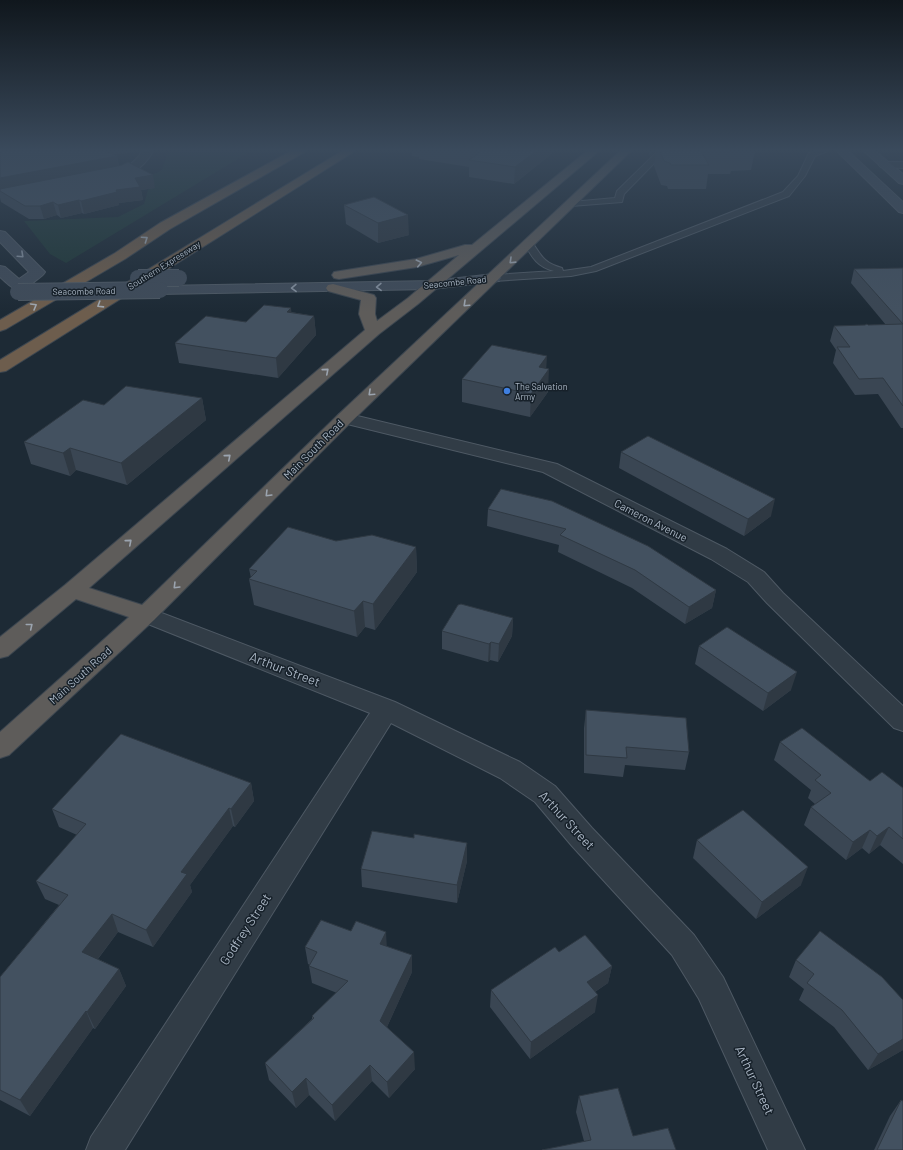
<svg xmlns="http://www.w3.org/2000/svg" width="903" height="1150" font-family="Barlow,sans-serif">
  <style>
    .green { fill: #203838 }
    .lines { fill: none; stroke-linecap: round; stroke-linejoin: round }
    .service-casing { stroke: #4e5964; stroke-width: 2 }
    .minor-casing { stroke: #4e5964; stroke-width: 2 }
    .secondary-casing { stroke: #4e5964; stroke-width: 2 }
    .trunk-casing { stroke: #3c4650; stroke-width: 2 }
    .motorway-casing { stroke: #3c4650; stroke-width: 2 }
    .service { fill: #313c46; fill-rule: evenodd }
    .minor { fill: #313c46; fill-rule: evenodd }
    .secondary { fill: #3f4b59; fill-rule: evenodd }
    .trunk { fill: #5e5c5a; fill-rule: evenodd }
    .motorway { fill: #6d5d4d; fill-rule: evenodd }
    .secondary-bridge-casing { stroke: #4e5964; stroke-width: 18; stroke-linecap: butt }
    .secondary-bridge { stroke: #3f4b59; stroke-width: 16 }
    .wall { fill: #3a4653 }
    .shaded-wall { fill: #2f3943 }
    .building { fill: #435160; stroke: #2f3943 }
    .oneway { stroke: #a1a9b2 }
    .oneway2 { stroke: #85919f }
    .oneway3 { stroke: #9ba4af }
    .shop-dot { fill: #3f7fe0; stroke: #17212a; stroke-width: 1.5 }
    .labels { text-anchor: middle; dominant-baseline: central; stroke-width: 3; stroke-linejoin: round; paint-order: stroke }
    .far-street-label { font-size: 9px; fill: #aab6c4; stroke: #17212a }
    .far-poi-label { font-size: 9px; fill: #aab6c4; stroke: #17212a; text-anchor: start }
    .street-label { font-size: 11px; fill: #aab6c4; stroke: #17212a }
    .near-street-label { font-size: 13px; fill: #aab6c4; stroke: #17212a }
  </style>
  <rect width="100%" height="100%" fill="#1d2a35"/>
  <path class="green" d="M 206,151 L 251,151 L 66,263 L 50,254 L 24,221 L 118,217 L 144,204 L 152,175 L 162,170 L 168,152 Z"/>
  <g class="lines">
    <defs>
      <g id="service">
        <path d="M 658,151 L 666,151 L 624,194 L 622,202 L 571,206 L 567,204 L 571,202 L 615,198 L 617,191 Z"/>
        <path d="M 818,151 L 828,151 L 815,156 L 805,176 L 789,196 L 596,271 L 571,276 L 494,281 L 489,278 L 494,275 L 554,271 C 538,267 532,258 525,244 L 526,242 L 532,242 C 542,257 544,263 562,268 L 563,271 L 591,267 L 783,192 L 798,176 L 809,153 Z"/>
      </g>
      <g id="minor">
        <path d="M 142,151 L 153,151 C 145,167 123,183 105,178 L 103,176 L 105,174 C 120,170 134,166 142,151 Z"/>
        <path d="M 885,162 L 903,162 L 903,168 L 881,167 L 879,165 L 881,163 Z"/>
        <path d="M 345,413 L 557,464 L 727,549 L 764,572 L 783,593 L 903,706 L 903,731 L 894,728 L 767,603 L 748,582 L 711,559 L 543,472 L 339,422 L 336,418 L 339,414 Z"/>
        <path d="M 146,607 L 395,702 L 520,762 L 555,786 L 592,828 L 694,935 L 723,977 L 805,1150 L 768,1150 L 699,999 L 672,955 L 572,846 L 535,802 L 500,778 L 391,723 L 125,1150 L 86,1150 L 91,1137 L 370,713 L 138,620 L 134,615 L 138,610 Z"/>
      </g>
      <g id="secondary">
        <path d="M 837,151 L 848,151 L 903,202 L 903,213 L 899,212 Z"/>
        <path d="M 864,151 L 875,151 L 903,174 L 903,184 L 899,183 Z"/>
        <path d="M 0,231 L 5,232 L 45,272 C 42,277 37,279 33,283 C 16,295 14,289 0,277 L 0,266 L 5,267 L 19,279 L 29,272 L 0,242 Z"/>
        <path d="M 494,274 L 499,275 L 501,278 L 499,281 L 432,289 L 160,294 L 155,293 L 153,290 L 155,287 L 160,286 L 432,281 Z"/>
      </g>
      <path id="trunk" d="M 587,151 L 599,151 L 418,304 L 379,334 L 89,588 L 142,605 L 339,414 L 620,151 L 631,151 L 351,422 L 154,620 L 9,755 L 0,758 L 0,732 L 129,617 L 76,599 L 8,656 L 0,658 L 0,637 L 65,585 L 365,330 L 359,314 L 361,300 L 328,291 L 326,288 L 328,285 L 333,284 L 374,295 L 376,298 L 375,314 L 377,321 L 408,298 L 459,255 L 417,267 L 339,279 L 334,278 L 332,275 L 334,272 L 416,259 L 465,245 L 472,245 Z"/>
      <g id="motorway">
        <path d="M 291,151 L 305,151 L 303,153 L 170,229 L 125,259 L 6,329 L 0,331 L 0,320 L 115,253 L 160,223 Z"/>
        <path d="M 342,151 L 355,151 L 6,371 L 0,372 L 0,360 Z"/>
      </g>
    </defs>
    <use href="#service" class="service-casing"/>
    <use href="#minor" class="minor-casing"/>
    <use href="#secondary" class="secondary-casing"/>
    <use href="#trunk" class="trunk-casing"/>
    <use href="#motorway" class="motorway-casing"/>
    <use href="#service" class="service"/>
    <use href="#minor" class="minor"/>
    <use href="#secondary" class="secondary"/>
    <use href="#trunk" class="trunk"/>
    <use href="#motorway" class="motorway"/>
    <defs>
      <g id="secondary-bridge">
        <path d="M 138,278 L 179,278"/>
        <path d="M 18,292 L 160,290"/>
      </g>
    </defs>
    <use href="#secondary-bridge" class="secondary-bridge-casing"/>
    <use href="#secondary-bridge" class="secondary-bridge"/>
  </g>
  <g class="wall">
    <path d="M 0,151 L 131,151 L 130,153 L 112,154 L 117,156 L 119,166 L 155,188 L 141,190 L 143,200 L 119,203 L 119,205 L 84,214 L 82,213 L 61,218 L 57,215 L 44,219 L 29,219 L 1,202 L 0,198 Z"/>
    <path d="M 179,151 L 217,151 L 179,152 Z"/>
    <path d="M 412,151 L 555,151 L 514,184 L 469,177 L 469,167 L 419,159 L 419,157 L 412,156 Z"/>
    <path d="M 648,151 L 755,151 L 751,170 L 731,171 L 730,174 L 708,174 L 706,189 L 668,189 L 667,186 L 661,185 L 654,166 L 656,151 L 650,156 Z"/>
    <path d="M 344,205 L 409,235 L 378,243 L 346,224 Z"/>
    <path d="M 903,268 L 903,428 L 901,428 L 878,394 L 855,395 L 833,363 L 836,350 L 830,341 L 834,326 L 886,325 L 851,283 L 854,269 Z"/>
    <path d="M 291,308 L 291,312 L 314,316 L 316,335 L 278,378 L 179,363 L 175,343 Z"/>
    <path d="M 547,369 L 548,392 L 530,417 L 462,402 L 462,379 Z"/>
    <path d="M 202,398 L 206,420 L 127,485 L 76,470 L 70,476 L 31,464 L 24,442 L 104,405 Z"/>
    <path d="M 621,452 L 771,516 L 744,536 L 619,468 Z"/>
    <path d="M 501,489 L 716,590 L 712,608 L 685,624 L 632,588 L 558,552 L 559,545 L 487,526 L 488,509 Z"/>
    <path d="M 336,541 L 416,547 L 417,572 L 375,630 L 365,627 L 357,637 L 254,605 L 249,579 L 251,578 L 249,569 Z"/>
    <path d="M 513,618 L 512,636 L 498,662 L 490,660 L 488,662 L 442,649 L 442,631 Z"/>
    <path d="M 699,646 L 791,690 L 763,711 L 695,664 Z"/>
    <path d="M 586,710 L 689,752 L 685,770 L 625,765 L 623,777 L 584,773 L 584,728 Z"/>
    <path d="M 780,742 L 870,781 L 903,788 L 903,864 L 880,845 L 869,854 L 862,848 L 846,860 L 804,825 L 811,807 L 815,804 L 808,798 L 811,790 L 774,760 Z"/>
    <path d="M 251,783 L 254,801 L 235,827 L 233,826 L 190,885 L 192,892 L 153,947 L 118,932 L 98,959 L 119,969 L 126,986 L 95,1029 L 93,1028 L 30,1116 L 0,1100 L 0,977 L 59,905 L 45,899 L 36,881 L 77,835 L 59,827 L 52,809 Z"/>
    <path d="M 414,838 L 467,843 L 467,861 L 457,903 L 362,887 L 361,869 Z"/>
    <path d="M 697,840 L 801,885 L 756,919 L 693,858 Z"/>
    <path d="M 387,946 L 412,972 L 387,1027 L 415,1069 L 389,1098 L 372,1081 L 335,1121 L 309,1095 L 296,1108 L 269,1080 L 265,1063 L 312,1019 L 312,1016 L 337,993 L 312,983 L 309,966 L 310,965 L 308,964 L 305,947 Z"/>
    <path d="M 559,952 L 612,966 L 608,983 L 595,992 L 595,1012 L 530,1059 L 490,1007 L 491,990 Z"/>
    <path d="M 796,960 L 903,1000 L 903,1050 L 868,1070 L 834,1027 L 799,1000 L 804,989 L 789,977 Z"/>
    <path d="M 579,1096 L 633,1136 L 676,1150 L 584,1141 L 576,1112 Z"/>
    <path d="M 901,1100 L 903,1150 L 874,1150 L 890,1116 Z"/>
  </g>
  <g class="shaded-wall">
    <path d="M 536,151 L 555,151 L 514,184 L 515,167 Z"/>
    <path d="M 651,151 L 656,151 L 650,156 Z"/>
    <path d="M 117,156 L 119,168 L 0,191 L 0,178 Z"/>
    <path d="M 153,175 L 155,188 L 141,190 L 143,200 L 119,203 L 119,205 L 84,214 L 81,201 L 116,190 L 135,178 Z"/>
    <path d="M 79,200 L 82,213 L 61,218 L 58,205 Z"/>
    <path d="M 53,202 L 57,215 L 44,219 L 40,206 Z"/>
    <path d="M 408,215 L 409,235 L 378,243 L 378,223 Z"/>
    <path d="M 291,308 L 293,327 L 287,312 Z"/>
    <path d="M 314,316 L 316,335 L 278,378 L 276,358 Z"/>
    <path d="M 547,356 L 546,373 L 549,369 L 548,392 L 530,417 L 531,394 L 539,367 Z"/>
    <path d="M 202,398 L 206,420 L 127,485 L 121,463 Z"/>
    <path d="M 70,448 L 76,470 L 70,476 L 63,453 Z"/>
    <path d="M 775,499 L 771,516 L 744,536 L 748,519 Z"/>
    <path d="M 416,547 L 417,572 L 375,630 L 373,604 Z"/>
    <path d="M 716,590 L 712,608 L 685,624 L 689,607 Z"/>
    <path d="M 363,601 L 365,627 L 357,637 L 354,611 Z"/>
    <path d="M 513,618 L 512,636 L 498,662 L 499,644 Z"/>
    <path d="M 491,642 L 490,660 L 488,662 L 489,644 Z"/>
    <path d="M 797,672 L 791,690 L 763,711 L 768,693 Z"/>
    <path d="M 251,783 L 254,801 L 235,827 L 231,809 Z"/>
    <path d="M 229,808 L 233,826 L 190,885 L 192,892 L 153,947 L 146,930 L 181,872 Z"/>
    <path d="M 889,827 L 880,845 L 869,854 L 877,836 Z"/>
    <path d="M 870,830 L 862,848 L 846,860 L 853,842 Z"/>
    <path d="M 467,843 L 467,861 L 457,903 L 457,885 Z"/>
    <path d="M 808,867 L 801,885 L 756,919 L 762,902 Z"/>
    <path d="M 112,914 L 118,932 L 90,969 L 82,952 Z"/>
    <path d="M 386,932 L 387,950 L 380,944 Z"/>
    <path d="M 412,955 L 412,972 L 382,1038 L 380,1021 Z"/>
    <path d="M 612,966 L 608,983 L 584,999 L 587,982 Z"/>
    <path d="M 119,969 L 126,986 L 95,1029 L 87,1012 Z"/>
    <path d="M 598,995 L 595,1012 L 530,1059 L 531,1042 Z"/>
    <path d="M 86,1011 L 93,1028 L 30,1116 L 20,1100 Z"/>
    <path d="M 903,1039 L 903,1050 L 868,1070 L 878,1054 Z"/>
    <path d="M 414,1052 L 415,1069 L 389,1098 L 387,1082 Z"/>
    <path d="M 370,1065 L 372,1081 L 335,1121 L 332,1105 Z"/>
    <path d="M 306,1078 L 309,1095 L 296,1108 L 292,1092 Z"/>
  </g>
  <g class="building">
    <path d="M 0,151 L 106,151 L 117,156 L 0,178 Z"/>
    <path d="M 470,151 L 536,151 L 515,167 L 469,160 L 480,152 Z"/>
    <path d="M 660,151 L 734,151 L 701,151 L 709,165 L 671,165 L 670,163 L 664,161 Z"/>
    <path d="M 128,162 L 153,175 L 135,178 L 140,187 L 116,190 L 117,192 L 81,201 L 79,200 L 58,205 L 53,202 L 40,206 L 25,206 L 0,191 L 0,189 L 122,165 Z"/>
    <path d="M 374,197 L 408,215 L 378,223 L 344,205 Z"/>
    <path d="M 903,268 L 903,324 L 854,269 Z"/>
    <path d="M 264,305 L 291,308 L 287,312 L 314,316 L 276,358 L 175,343 L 206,316 L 246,322 Z"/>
    <path d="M 867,324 L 868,325 L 903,324 L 903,406 L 883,378 L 859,379 L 837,347 L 850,347 L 834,326 L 865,325 Z"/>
    <path d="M 492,345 L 547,356 L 539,367 L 549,369 L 531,394 L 462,379 Z"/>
    <path d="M 126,386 L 202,398 L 121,463 L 70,448 L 63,453 L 24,442 L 83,400 L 104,405 Z"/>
    <path d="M 648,436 L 775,499 L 748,519 L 621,452 Z"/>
    <path d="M 501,489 L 552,501 L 648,546 L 716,590 L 689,607 L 635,570 L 560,535 L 566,529 L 488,509 Z"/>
    <path d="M 288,527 L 336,541 L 372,535 L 416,547 L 373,604 L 363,601 L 354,611 L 249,579 L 257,571 L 249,569 Z"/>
    <path d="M 461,604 L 513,618 L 499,644 L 491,642 L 489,644 L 442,631 L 458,605 Z"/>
    <path d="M 727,627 L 797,672 L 768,693 L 699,646 Z"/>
    <path d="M 586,710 L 686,718 L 689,752 L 626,747 L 627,758 L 586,755 Z"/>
    <path d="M 802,728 L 870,781 L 882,772 L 903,788 L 903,839 L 889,827 L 877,836 L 870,830 L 853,842 L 811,807 L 831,793 L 815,780 L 821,775 L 780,742 Z"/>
    <path d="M 121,734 L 251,783 L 231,809 L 229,808 L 181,872 L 187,874 L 146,930 L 112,914 L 82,952 L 119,969 L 87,1012 L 86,1011 L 20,1100 L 0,1090 L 0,977 L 68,895 L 36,881 L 86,824 L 52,809 Z"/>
    <path d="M 743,810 L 808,867 L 762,902 L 697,840 Z"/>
    <path d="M 372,831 L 414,838 L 414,834 L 467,843 L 457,885 L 361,869 Z"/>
    <path d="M 321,920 L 351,931 L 356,921 L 386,932 L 380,944 L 412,955 L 380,1021 L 414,1052 L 387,1082 L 370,1065 L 332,1105 L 306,1078 L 292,1092 L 265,1063 L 314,1018 L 312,1016 L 348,981 L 309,966 L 317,952 L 305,947 Z"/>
    <path d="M 820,931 L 882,977 L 903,1000 L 903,1039 L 878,1054 L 842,1010 L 807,983 L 814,974 L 796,960 Z"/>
    <path d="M 585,935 L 612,966 L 587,982 L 598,995 L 531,1042 L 491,990 L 555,947 L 559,952 Z"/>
    <path d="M 618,1088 L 633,1136 L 668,1128 L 676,1150 L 542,1150 L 591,1140 L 579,1096 Z"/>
    <path d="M 901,1100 L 903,1101 L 903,1150 L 877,1150 Z"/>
  </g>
  <defs><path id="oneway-chevron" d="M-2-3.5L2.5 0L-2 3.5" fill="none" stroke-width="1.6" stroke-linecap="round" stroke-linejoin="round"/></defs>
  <g class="oneway">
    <use href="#oneway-chevron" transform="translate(145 239) rotate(-34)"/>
    <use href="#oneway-chevron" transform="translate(100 305) rotate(148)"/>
    <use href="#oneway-chevron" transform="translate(34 306) rotate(-30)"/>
  </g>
  <g class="oneway2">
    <use href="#oneway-chevron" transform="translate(21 255) rotate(43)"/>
    <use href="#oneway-chevron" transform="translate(379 287) rotate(179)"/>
    <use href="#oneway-chevron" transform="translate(294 288) rotate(179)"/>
  </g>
  <g class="oneway3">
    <use href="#oneway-chevron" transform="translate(512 261) rotate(136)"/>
    <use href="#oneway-chevron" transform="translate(419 263) rotate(-13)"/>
    <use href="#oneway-chevron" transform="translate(466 304) rotate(137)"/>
    <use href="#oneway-chevron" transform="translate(326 371) rotate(-41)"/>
    <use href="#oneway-chevron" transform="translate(371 393) rotate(137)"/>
    <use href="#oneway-chevron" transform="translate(228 457) rotate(-41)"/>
    <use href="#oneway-chevron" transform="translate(268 494) rotate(135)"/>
    <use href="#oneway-chevron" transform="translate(129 542) rotate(-41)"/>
    <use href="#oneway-chevron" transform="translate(176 586) rotate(135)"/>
    <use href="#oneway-chevron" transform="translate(30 626) rotate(-39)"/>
  </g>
  <linearGradient id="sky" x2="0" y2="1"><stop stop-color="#10171d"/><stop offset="0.48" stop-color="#3a4a5c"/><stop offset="1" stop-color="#3a4a5c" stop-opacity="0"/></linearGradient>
  <rect width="903" height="312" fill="url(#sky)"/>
  <circle class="shop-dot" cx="507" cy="391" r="4"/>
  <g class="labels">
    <g class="far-street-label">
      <text transform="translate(164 265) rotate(-32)">Southern Expressway</text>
      <text transform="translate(455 282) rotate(-6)">Seacombe Road</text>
      <text transform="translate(84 291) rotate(-1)">Seacombe Road</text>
    </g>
    <g class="far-poi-label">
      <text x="515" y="386">The Salvation<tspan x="515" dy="10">Army</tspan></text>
    </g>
    <g class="street-label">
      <text transform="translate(313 449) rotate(-45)">Main South Road</text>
      <text transform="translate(651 520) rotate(27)">Cameron Avenue</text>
      <text transform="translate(80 675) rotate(-42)">Main South Road</text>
    </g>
    <g class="near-street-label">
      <text transform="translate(285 669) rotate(21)">Arthur Street</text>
      <text transform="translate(567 820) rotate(47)">Arthur Street</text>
      <text transform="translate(245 929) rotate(-57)">Godfrey Street</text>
      <text transform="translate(755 1080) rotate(65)">Arthur Street</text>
    </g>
  </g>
</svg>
